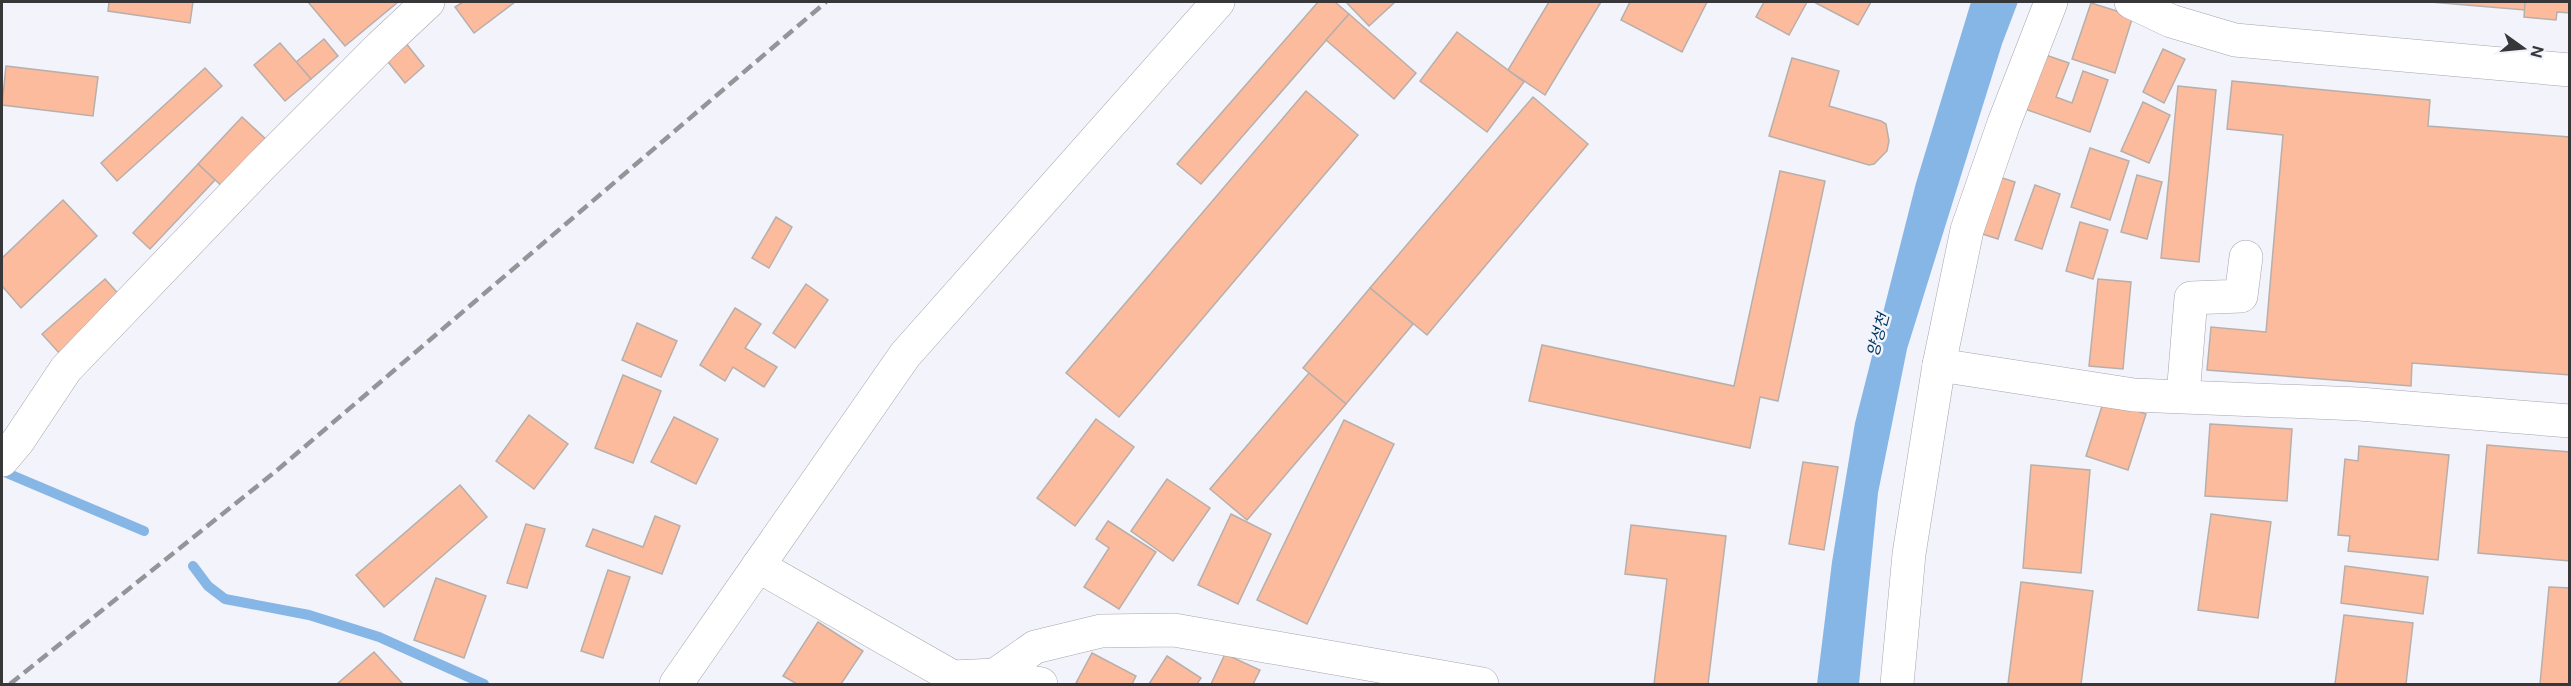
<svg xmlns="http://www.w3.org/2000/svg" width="2571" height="686" font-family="'DM Sans','Noto Sans KR',sans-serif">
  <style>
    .water { fill: #85b6e5 }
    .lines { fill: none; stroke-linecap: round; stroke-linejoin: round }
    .stream { stroke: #85b6e5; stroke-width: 10 }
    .building { fill: #fbbb9c; stroke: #b8afab; stroke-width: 1.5 }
    .minor-casing { stroke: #a5a5ad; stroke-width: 34 }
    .major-casing { stroke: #a5a5ad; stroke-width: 34 }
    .minor { stroke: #fff; stroke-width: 33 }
    .major { stroke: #fff; stroke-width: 33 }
    .rail { stroke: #949499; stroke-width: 4.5; stroke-dasharray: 12 6; stroke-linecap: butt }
    .labels { text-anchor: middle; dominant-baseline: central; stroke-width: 5; stroke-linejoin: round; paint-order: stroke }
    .water-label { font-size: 16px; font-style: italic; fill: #003a64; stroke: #f3f3fc }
  </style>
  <rect width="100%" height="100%" fill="#f3f3fc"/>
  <path class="water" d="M 1971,2 L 2018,2 L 2002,44 L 1907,349 L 1878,493 L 1859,684 L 1817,684 L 1832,562 L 1855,423 L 1916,183 Z"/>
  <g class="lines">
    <g class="stream">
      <path d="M 2,471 L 144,531"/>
      <path d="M 193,566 L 208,586 L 225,599 L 309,615 L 379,637 L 484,684"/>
    </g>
  </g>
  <g class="building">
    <path d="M 109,2 L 193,2 L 190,23 L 108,11 Z"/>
    <path d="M 308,2 L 398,2 L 345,46 Z"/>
    <path d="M 463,2 L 515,2 L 474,33 L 455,7 Z"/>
    <path d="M 1318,2 L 1335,2 L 1349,14 L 1201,184 L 1177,164 Z"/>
    <path d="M 1346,2 L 1395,2 L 1369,26 Z"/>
    <path d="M 1549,2 L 1601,2 L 1545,95 L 1508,70 Z"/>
    <path d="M 1630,2 L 1707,2 L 1682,52 L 1621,20 Z"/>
    <path d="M 1764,2 L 1807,2 L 1789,35 L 1756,17 Z"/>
    <path d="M 1814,2 L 1871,2 L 1858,25 Z"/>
    <path d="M 2430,2 L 2525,2 L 2525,10 Z"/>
    <path d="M 2525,2 L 2570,2 L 2570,13 L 2557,12 L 2556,20 L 2524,17 Z"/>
    <path d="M 2091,3 L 2133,16 L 2115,73 L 2072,59 Z"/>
    <path d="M 1349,14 L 1416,73 L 1394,99 L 1326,40 Z"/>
    <path d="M 1457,32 L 1524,82 L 1487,132 L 1420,81 Z"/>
    <path d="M 324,39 L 338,56 L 311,79 L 296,62 Z"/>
    <path d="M 405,42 L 424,66 L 405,83 L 385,58 Z"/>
    <path d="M 280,43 L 311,79 L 285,101 L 254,65 Z"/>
    <path d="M 2163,49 L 2185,59 L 2164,103 L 2143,92 Z"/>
    <path d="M 2040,53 L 2069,63 L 2056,97 L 2072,103 L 2083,71 L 2108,80 L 2090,132 L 2022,108 Z"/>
    <path d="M 1792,58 L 1839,71 L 1829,106 L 1881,121 L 1886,124 L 1889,141 L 1887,151 L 1874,164 L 1869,165 L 1769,136 Z"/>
    <path d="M 6,66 L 98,77 L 93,116 L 2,105 Z"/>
    <path d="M 205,68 L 222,86 L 117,181 L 101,163 Z"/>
    <path d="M 2232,81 L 2430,100 L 2428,126 L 2570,137 L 2570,375 L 2412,363 L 2411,386 L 2207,370 L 2211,327 L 2266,332 L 2283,135 L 2227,129 Z"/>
    <path d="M 2178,86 L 2216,90 L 2199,262 L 2161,258 Z"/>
    <path d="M 1306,91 L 1358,135 L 1119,417 L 1066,373 Z"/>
    <path d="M 1533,97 L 1588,144 L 1427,335 L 1370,288 Z"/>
    <path d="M 2143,102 L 2170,115 L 2149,163 L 2121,151 Z"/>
    <path d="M 242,117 L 270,143 L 226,190 L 198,164 Z"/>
    <path d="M 2090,148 L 2129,161 L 2110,220 L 2071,207 Z"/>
    <path d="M 198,164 L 215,180 L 150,249 L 133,233 Z"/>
    <path d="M 1780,171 L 1825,181 L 1778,401 L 1760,397 L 1750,448 L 1529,401 L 1542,345 L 1734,386 Z"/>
    <path d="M 1990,174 L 2015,182 L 1998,239 L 1973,231 Z"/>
    <path d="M 2137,175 L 2162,182 L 2147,239 L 2121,232 Z"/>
    <path d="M 2035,185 L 2060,194 L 2042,249 L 2015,240 Z"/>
    <path d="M 63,200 L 97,236 L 21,308 L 2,286 L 2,258 Z"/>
    <path d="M 776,217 L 792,227 L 769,268 L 752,258 Z"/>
    <path d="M 2080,222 L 2108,230 L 2093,279 L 2066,271 Z"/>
    <path d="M 105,279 L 124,300 L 61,355 L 42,334 Z"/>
    <path d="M 2098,279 L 2131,282 L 2123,369 L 2089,366 Z"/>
    <path d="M 806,284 L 828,300 L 795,348 L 773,333 Z"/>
    <path d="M 1370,288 L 1413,324 L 1346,404 L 1303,368 Z"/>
    <path d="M 735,308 L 761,324 L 745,348 L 777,367 L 764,387 L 733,367 L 725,381 L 700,365 Z"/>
    <path d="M 637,323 L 677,341 L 661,377 L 622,360 Z"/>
    <path d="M 1309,373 L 1346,404 L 1247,520 L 1210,489 Z"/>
    <path d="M 623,375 L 661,391 L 633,463 L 595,448 Z"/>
    <path d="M 2104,400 L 2146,414 L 2128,470 L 2086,456 Z"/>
    <path d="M 529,415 L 568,444 L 534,489 L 496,461 Z"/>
    <path d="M 674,417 L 718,439 L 696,484 L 651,462 Z"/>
    <path d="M 1096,419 L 1134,447 L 1075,526 L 1037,498 Z"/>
    <path d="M 1344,420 L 1394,444 L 1307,624 L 1257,600 Z"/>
    <path d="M 2210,424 L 2292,429 L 2287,501 L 2205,496 Z"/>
    <path d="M 2487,445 L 2570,452 L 2570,561 L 2478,553 Z"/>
    <path d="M 2359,446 L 2449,455 L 2438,560 L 2348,551 L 2350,536 L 2338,535 L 2345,459 L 2358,461 Z"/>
    <path d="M 1803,462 L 1838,467 L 1824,550 L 1789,544 Z"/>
    <path d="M 2031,465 L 2090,470 L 2081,573 L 2023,568 Z"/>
    <path d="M 1167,479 L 1210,508 L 1173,561 L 1131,531 Z"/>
    <path d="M 460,485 L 487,517 L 384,607 L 356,575 Z"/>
    <path d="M 1231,514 L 1271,534 L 1238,604 L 1198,585 Z"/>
    <path d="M 2211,514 L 2271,522 L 2258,618 L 2198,610 Z"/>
    <path d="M 655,516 L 680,526 L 662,574 L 586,546 L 593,529 L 643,547 Z"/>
    <path d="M 1108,521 L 1156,552 L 1119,609 L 1084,587 L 1109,548 L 1096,539 Z"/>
    <path d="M 526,524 L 545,529 L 527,588 L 507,583 Z"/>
    <path d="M 1631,525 L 1726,536 L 1708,684 L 1654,684 L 1667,579 L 1625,574 Z"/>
    <path d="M 2345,566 L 2428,577 L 2423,614 L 2341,603 Z"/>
    <path d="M 608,570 L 630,577 L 603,658 L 581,651 Z"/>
    <path d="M 436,578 L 486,596 L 464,658 L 414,640 Z"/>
    <path d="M 2021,582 L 2093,591 L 2081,684 L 2008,684 Z"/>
    <path d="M 2549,587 L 2570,588 L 2570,684 L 2540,684 Z"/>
    <path d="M 2344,615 L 2413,623 L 2406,684 L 2335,684 Z"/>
    <path d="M 818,622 L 863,651 L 841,684 L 797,684 L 783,676 Z"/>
    <path d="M 374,652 L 403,684 L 337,684 Z"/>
    <path d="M 1092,653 L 1136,676 L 1132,684 L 1080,684 L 1076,683 Z"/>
    <path d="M 1225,654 L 1260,670 L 1253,684 L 1211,684 Z"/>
    <path d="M 1167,656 L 1201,678 L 1197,684 L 1149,684 Z"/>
  </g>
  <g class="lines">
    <defs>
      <g id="minor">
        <path d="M 2131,2 L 2171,21 L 2235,40 L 2570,70"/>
        <path d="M 1939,365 L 2134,395 L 2359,404 L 2570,421"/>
        <path d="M 2183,396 L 2191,298 L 2241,296 L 2246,257"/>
        <path d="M 2,460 L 18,441 L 66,369 L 263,164 L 381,46 L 428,2"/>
        <path d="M 758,566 L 953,677 L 995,675 L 1041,684"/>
        <path d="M 995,675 L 1035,647 L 1101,631 L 1174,630 L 1482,684"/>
        <path d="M 1897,684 L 1909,554 L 1939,365 L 1967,230 L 2004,123 L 2051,2"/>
      </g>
      <path id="major" d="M 676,684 L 905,355 L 1218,2"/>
    </defs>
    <use href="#minor" class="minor-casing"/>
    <use href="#major" class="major-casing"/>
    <use href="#minor" class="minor"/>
    <use href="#major" class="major"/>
    <path class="rail" d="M 10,684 L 275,472 L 826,2"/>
  </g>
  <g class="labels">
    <g class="water-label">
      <text transform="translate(1878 335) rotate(-75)">양성천</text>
    </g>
  </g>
  <rect width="2571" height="686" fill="none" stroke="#37373a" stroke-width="6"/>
  <g transform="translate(2523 48) rotate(105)" stroke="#f3f3fc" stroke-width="4.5" paint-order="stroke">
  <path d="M0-4.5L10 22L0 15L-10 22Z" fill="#37373a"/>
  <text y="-9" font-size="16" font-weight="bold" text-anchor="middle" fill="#37373a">N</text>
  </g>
</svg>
